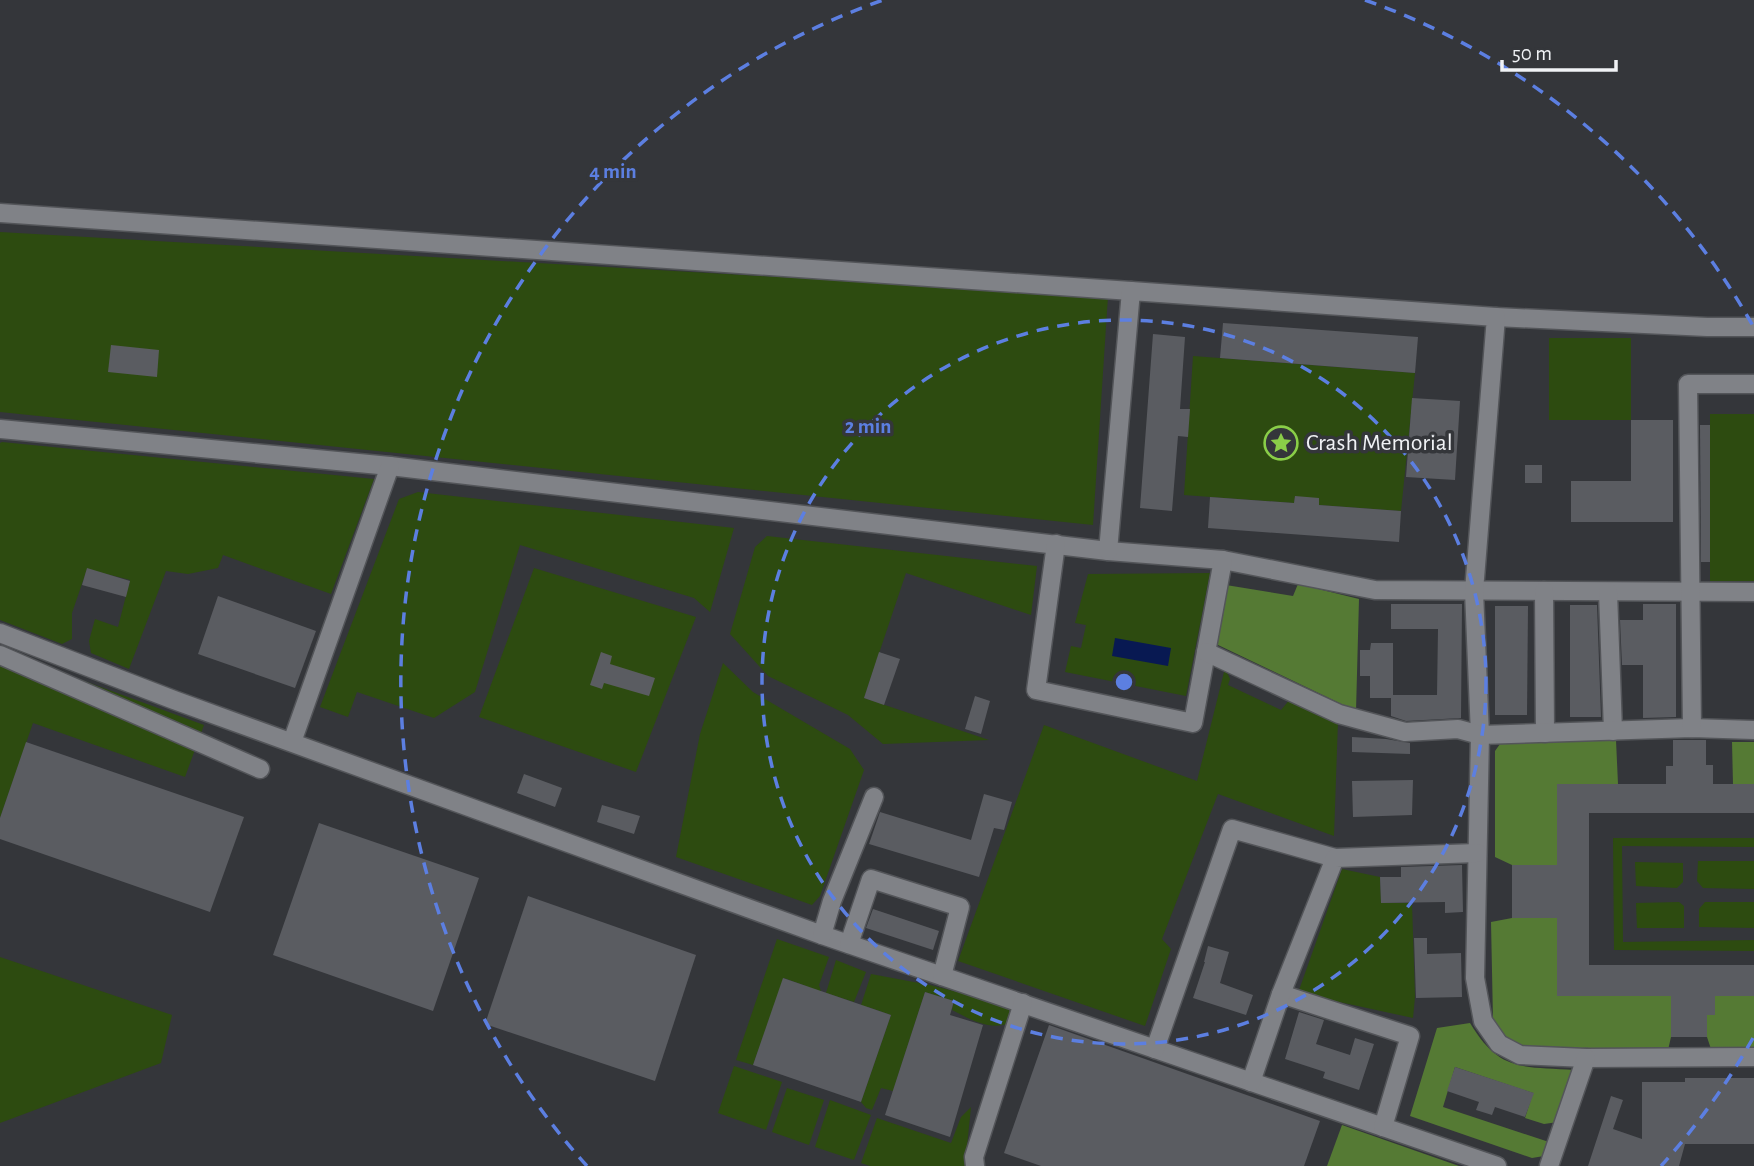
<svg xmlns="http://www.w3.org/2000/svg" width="1754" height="1166" font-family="'Alegreya Sans',sans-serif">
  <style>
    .green { fill: #2d4b10 }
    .forest { fill: #557a34 }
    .water { fill: #081952 }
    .building { fill: #5a5c61 }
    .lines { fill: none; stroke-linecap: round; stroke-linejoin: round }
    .minor-casing { stroke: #535559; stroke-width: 21 }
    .minor { stroke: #808287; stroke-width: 18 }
    .ring { fill: none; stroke: #5c7fe1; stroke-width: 3.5; stroke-dasharray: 12 9 }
    .labels { text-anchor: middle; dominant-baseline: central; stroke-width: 7; stroke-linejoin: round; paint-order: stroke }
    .poi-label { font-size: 24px; fill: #f0f2f5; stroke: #34363a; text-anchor: start }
    .centre { fill: #5c7fe1; stroke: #34363a; stroke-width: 3.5 }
    .ring-label { font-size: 21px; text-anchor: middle; font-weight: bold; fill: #5c7fe1; stroke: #34363a; stroke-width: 7; stroke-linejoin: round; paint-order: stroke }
  </style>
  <rect width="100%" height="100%" fill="#34363a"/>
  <g class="green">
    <path d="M 0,232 L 1108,296 L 1093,525 L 0,412 Z"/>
    <rect x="1549" y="338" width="82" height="82"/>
    <path d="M 1193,356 L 1415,373 L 1401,511 L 1319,505 L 1295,496 L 1294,503 L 1184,495 Z"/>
    <rect x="1710" y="414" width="44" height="167"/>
    <path d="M 2,442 L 374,479 L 331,594 L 223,555 L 218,568 L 188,574 L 166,571 L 129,669 L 91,653 L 89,641 L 95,619 L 118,627 L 130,580 L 87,569 L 72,613 L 72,639 L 62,644 L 0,620 L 0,443 Z"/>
    <path d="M 418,492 L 734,528 L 710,612 L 694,598 L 520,545 L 475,692 L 434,718 L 357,692 L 348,717 L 320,707 L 399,499 Z"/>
    <path d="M 767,536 L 1037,566 L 1031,615 L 906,573 L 864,698 L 989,740 L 883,744 L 848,715 L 768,676 L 730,634 L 755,547 Z"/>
    <path d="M 534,568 L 696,617 L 636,772 L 479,717 Z"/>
    <path d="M 1210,573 L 1186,696 L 1065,672 L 1071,646 L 1081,648 L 1086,625 L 1075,623 L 1088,574 Z"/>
    <path d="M 0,650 L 204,725 L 185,777 L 33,723 L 0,818 Z"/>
    <path d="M 723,663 L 753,692 L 850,749 L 864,770 L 820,896 L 812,905 L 676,857 L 700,734 Z"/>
    <path d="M 1225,668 L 1230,679 L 1228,685 L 1281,710 L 1291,698 L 1338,721 L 1334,836 L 1218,794 L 1162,939 L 1171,949 L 1145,1026 L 958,961 L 1044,725 L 1197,781 Z"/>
    <path d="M 1613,838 L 1754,838 L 1754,847 L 1622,846 L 1623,942 L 1754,940 L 1754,951 L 1614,950 Z"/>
    <path d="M 1698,861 L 1754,861 L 1754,889 L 1703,888 L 1697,881 Z"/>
    <path d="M 1635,862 L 1683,863 L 1683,882 L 1677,888 L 1636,886 Z"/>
    <path d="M 1342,869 L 1380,877 L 1381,903 L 1412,903 L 1415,997 L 1413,1018 L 1298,993 Z"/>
    <path d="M 1679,902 L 1684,906 L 1684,928 L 1637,928 L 1636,903 Z"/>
    <path d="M 1705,902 L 1754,902 L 1754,928 L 1699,927 L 1699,909 Z"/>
    <path d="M 777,939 L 829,957 L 819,985 L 821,991 L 804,1038 L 806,986 L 784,978 L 753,1065 L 736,1060 Z"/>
    <path d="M 0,957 L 172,1015 L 161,1063 L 0,1123 Z"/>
    <path d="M 836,960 L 866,972 L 854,1002 L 826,993 Z"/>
    <path d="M 871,974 L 930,985 L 1004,1004 L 1017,1020 C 994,1033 973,1021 952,1010 L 954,1001 L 925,992 L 893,1091 L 881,1088 L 872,1110 L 866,1108 L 861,1102 L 891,1015 L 868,1007 L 846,1052 Z"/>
    <path d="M 734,1066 L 782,1082 L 766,1130 L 718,1113 Z"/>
    <path d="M 787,1088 L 824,1100 L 809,1145 L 772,1132 Z"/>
    <path d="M 830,1100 L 871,1115 L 854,1160 L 815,1147 Z"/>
    <path d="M 971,1107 L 965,1166 L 870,1166 L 861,1163 L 877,1118 L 951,1143 L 961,1117 Z"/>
  </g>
  <g class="forest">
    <path d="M 1298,584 L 1359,599 L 1356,711 L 1216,644 L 1226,585 L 1293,596 Z"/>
    <path d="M 1616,740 L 1618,784 L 1557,784 L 1557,875 L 1535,876 L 1535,865 L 1512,865 L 1495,857 L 1495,751 L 1500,744 Z"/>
    <path d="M 1732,742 L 1754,742 L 1754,784 L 1733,784 Z"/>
    <path d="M 1557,907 L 1557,996 L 1671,996 L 1671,1037 L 1668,1050 L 1522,1049 C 1507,1041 1500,1034 1493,1020 L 1491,922 L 1512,918 L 1535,918 Z"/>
    <path d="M 1715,996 L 1754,996 L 1754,1047 L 1711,1049 L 1707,1037 L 1707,1015 L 1715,1015 Z"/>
    <path d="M 1470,1023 C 1500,1073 1523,1066 1574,1070 L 1558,1122 L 1544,1124 L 1525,1118 L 1533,1093 L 1455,1067 L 1443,1107 L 1549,1142 L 1544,1156 L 1532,1158 L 1410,1116 L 1437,1028 Z"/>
    <path d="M 1342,1125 L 1459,1166 L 1327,1166 Z"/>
  </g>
  <path class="water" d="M 1115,638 L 1171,648 L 1168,666 L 1112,656 Z"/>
  <g class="building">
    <path d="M 1223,323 L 1418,337 L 1415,373 L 1220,358 Z"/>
    <path d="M 1153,334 L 1185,337 L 1180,409 L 1190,409 L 1188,437 L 1178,436 L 1172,511 L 1140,508 Z"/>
    <path d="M 111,345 L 159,350 L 157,377 L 108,372 Z"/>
    <path d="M 1412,398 L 1460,401 L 1455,480 L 1406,477 Z"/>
    <path d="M 1631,420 L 1673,420 L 1673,522 L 1571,522 L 1571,481 L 1631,481 Z"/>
    <path d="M 1700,425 L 1710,425 L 1710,562 L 1701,562 Z"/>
    <rect x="1525" y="465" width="17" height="18"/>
    <path d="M 1295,496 L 1319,498 L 1319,505 L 1401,511 L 1399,542 L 1208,528 L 1210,497 L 1294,503 Z"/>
    <path d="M 87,568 L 130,581 L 126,597 L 82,585 Z"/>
    <path d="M 218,596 L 316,631 L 295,688 L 198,654 Z"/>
    <path d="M 1391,604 L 1462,604 L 1461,718 L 1406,721 L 1391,716 L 1391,698 L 1370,698 L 1370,676 L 1360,676 L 1360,650 L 1370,650 L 1371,643 L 1393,643 L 1393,695 L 1437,695 L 1438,629 L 1391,629 Z"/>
    <path d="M 1643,604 L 1676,604 L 1676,717 L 1643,718 L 1643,665 L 1622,665 L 1620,620 L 1643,620 Z"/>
    <path d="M 1570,605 L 1597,605 L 1601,717 L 1570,717 Z"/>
    <path d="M 1495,606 L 1528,606 L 1527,715 L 1495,715 Z"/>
    <path d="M 601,652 L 612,656 L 610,664 L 655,678 L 649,696 L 604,683 L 602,689 L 590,685 Z"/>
    <path d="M 879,652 L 900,659 L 884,705 L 864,698 Z"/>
    <path d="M 975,696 L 990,701 L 981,734 L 965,729 Z"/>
    <path d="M 1352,737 L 1386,739 L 1410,743 L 1410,754 L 1352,752 Z"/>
    <path d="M 1673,740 L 1706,740 L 1706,765 L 1713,765 L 1713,784 L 1754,784 L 1754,813 L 1589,813 L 1589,965 L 1754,965 L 1754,996 L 1715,996 L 1715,1015 L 1707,1015 L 1707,1037 L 1671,1037 L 1671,996 L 1557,996 L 1557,918 L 1512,918 L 1512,865 L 1557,865 L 1557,784 L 1666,784 L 1666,766 L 1673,766 Z"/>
    <path d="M 26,742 L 244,817 L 210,912 L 0,839 L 0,818 Z"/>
    <path d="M 524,774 L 562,788 L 555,807 L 517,793 Z"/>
    <path d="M 1413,780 L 1412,815 L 1353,817 L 1352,781 Z"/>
    <path d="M 984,794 L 1012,802 L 1004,830 L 994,828 L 979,877 L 869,844 L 880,812 L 971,840 Z"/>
    <path d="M 602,805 L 640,816 L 634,834 L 597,822 Z"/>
    <path d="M 319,823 L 479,878 L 433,1011 L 273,955 Z"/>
    <path d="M 1462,865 L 1463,912 L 1445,913 L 1445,902 L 1381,903 L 1380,877 L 1401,877 L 1401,867 Z"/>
    <path d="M 528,896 L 696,955 L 655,1081 L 485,1024 Z"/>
    <path d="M 873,909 L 939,931 L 933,950 L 866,928 Z"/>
    <path d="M 1414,938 L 1427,938 L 1427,954 L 1461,953 L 1462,997 L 1416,998 Z"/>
    <path d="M 1208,946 L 1229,952 L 1220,983 L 1253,995 L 1246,1015 L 1193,998 L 1205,962 L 1204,962 Z"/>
    <path d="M 783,978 L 891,1015 L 861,1102 L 753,1065 Z"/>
    <path d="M 925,992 L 954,1001 L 950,1015 L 983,1025 L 950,1137 L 885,1115 Z"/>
    <path d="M 1299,1012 L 1324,1020 L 1316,1044 L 1350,1055 L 1355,1038 L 1374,1044 L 1359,1090 L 1323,1078 L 1325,1072 L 1285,1059 Z"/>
    <path d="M 1049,1025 L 1320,1121 L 1304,1166 L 1041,1166 L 1004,1153 Z"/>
    <path d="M 1455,1067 L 1534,1093 L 1525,1117 L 1495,1107 L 1492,1115 L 1476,1110 L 1479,1102 L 1447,1091 Z"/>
    <path d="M 1685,1078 L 1754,1078 L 1754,1144 L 1685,1144 L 1679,1166 L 1588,1166 L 1611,1096 L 1623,1100 L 1613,1129 L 1642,1139 L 1642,1082 L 1685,1082 Z"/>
  </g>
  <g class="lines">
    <defs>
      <g id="minor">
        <path d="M 0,213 L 1131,291"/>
        <path d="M 1496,317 L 1707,327 L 1754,327"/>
        <path d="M 0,429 L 390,466 L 1108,551 L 1223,560 L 1375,590 L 1754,592"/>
        <path d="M 1056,544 L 1036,690 L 1193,723 L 1223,560"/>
        <path d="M 1108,551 L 1131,291 L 1496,317 L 1474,591 L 1480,735 L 1475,978 L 1483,1021 L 1499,1044 L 1520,1055 L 1586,1058 L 1754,1057"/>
        <path d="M 1544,591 L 1545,733"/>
        <path d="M 1608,592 L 1613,731"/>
        <path d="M 0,633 L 174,700 L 822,935 L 1497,1166"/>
        <path d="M 1206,652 L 1339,714 L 1405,732 L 1458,729 L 1480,735 L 1692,728 L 1754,730"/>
        <path d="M 0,655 L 260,769"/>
        <path d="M 1692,728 L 1688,384 L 1754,384"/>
        <path d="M 292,742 L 390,466"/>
        <path d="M 822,935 L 832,901 L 874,797"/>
        <path d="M 849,944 L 871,879 L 960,907 L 942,976"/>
        <path d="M 1281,994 L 1410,1036 L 1383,1127"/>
        <path d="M 1155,1049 L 1232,829 L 1335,858"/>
        <path d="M 1251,1082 L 1281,994 L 1335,858 L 1477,853"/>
        <path d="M 975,1166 L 974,1157 L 1023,1003"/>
        <path d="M 1549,1166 L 1586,1058"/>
      </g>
    </defs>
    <use href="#minor" class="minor-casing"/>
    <use href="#minor" class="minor"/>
  </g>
  <g class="ring">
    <circle cx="1124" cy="682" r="362"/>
    <path d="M1753 1038A723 723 0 0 1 1661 1166M587 1166A723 723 0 0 1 883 0M1365 0A723 723 0 0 1 1753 326"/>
  </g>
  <defs>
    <symbol id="sight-ring" viewBox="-11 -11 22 22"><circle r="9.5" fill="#34363a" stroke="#8ace48" stroke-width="1.5"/><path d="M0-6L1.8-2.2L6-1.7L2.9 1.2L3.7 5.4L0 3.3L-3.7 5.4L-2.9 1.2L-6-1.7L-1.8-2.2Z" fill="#8ace48"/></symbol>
  </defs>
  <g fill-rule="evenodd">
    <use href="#sight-ring" x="1262" y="424" width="38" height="38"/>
  </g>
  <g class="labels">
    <g class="poi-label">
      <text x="1306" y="443">Crash Memorial</text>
    </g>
  </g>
  <circle cx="1124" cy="682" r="10" class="centre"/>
  <g class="ring-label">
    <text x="613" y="178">4 min</text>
    <text x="868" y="433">2 min</text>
  </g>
  <path d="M1502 60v10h114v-10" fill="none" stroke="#f0f2f5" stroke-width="3.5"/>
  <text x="1512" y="60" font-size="21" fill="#f0f2f5" stroke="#34363a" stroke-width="5" paint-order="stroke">50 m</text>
</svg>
